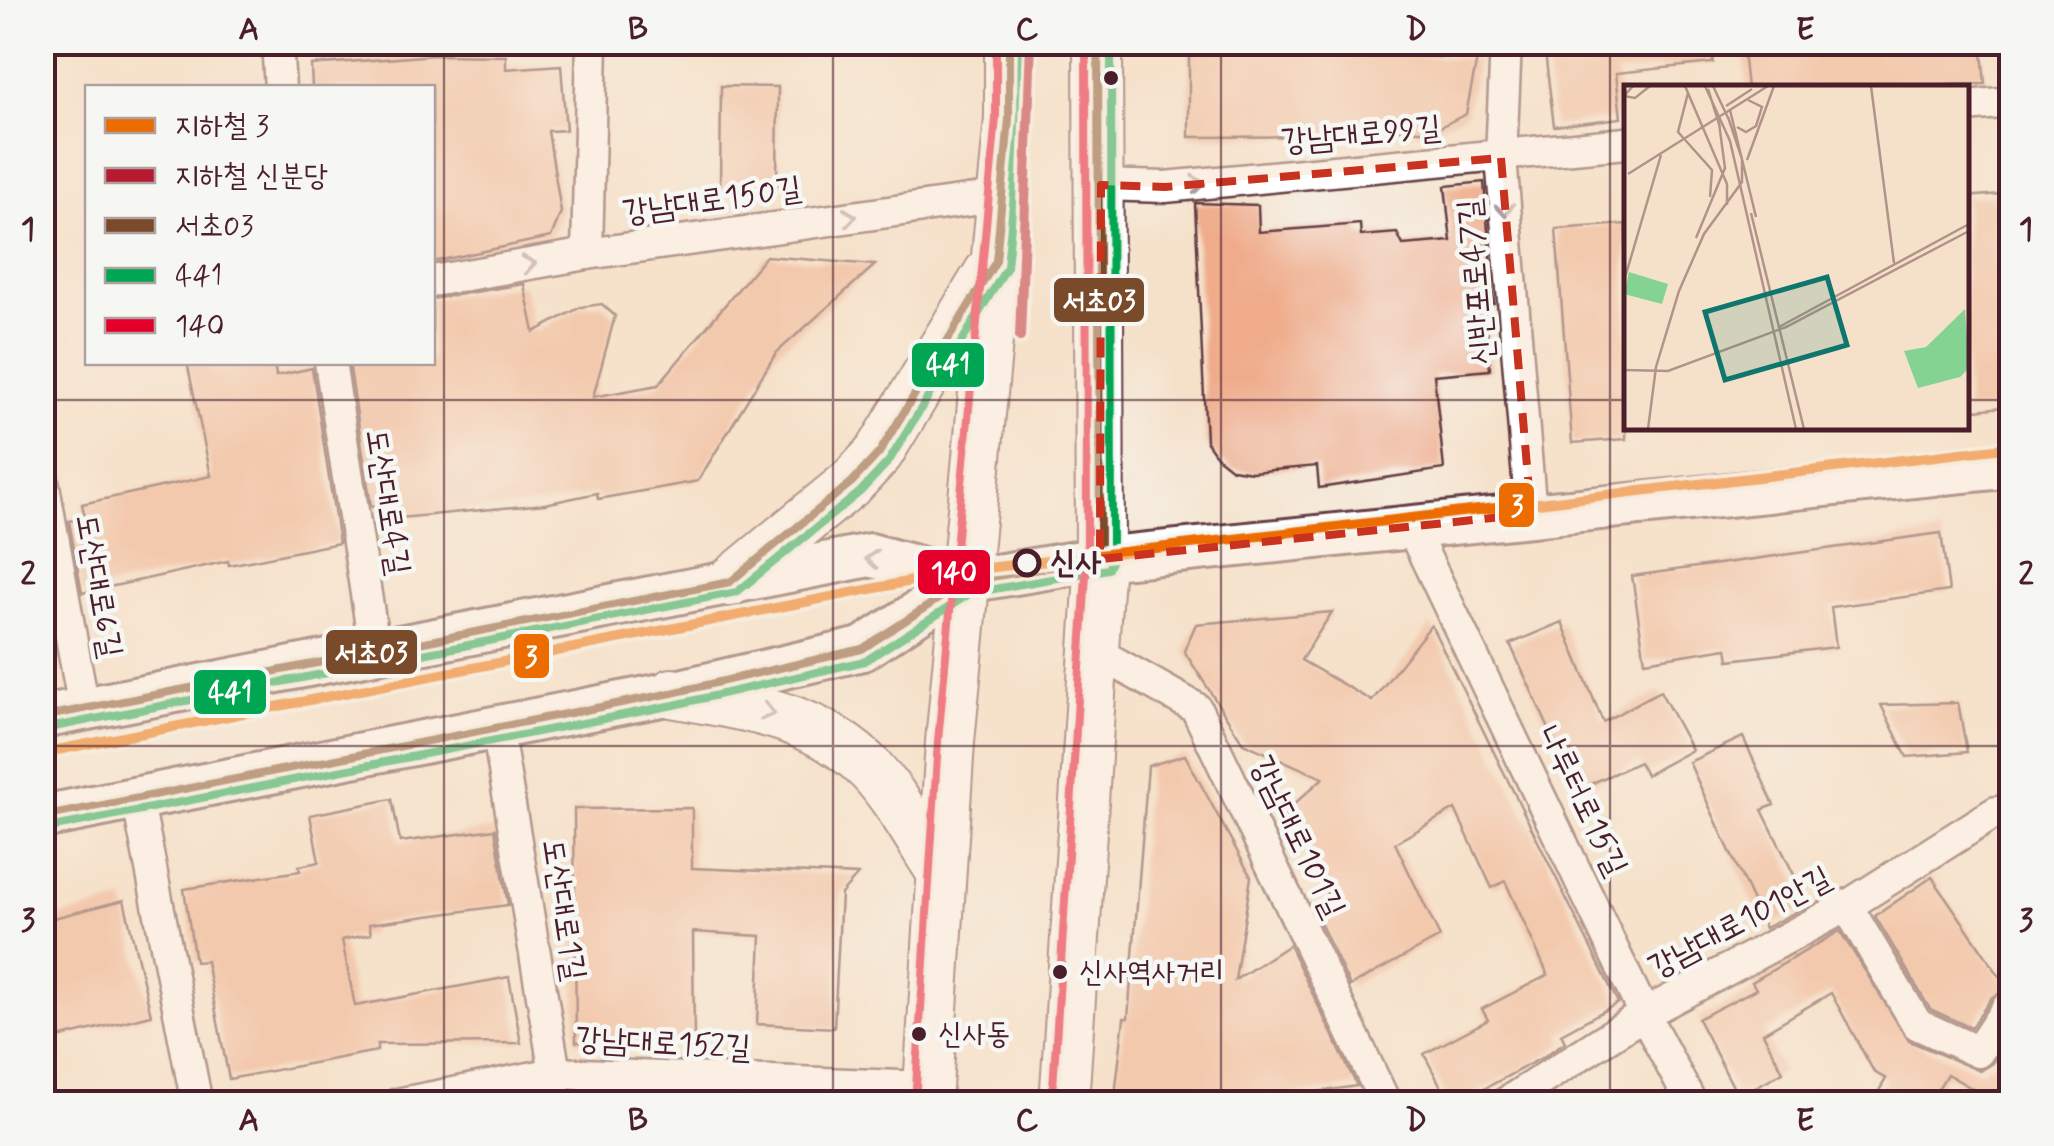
<svg xmlns="http://www.w3.org/2000/svg" width="2054" height="1146" font-family="Mynerve,'Poor Story',sans-serif">
  <style>
    .building { fill: #efab8a }
    .lines { fill: none; stroke-linecap: round; stroke-linejoin: round }
    .street-casing { stroke: #643c43; stroke-width: 35 }
    .secondary-casing { stroke: #643c43; stroke-width: 48 }
    .primary-casing { stroke: #643c43; stroke-width: 52 }
    .street { stroke: #fff; stroke-width: 30 }
    .secondary { stroke: #fff; stroke-width: 42 }
    .primary { stroke: #fff; stroke-width: 48 }
    .bus-1-casing { stroke: #f6f6f2; stroke-width: 15 }
    .bus-2-casing { stroke: #f6f6f2; stroke-width: 15 }
    .bus-3-casing { stroke: #f6f6f2; stroke-width: 15 }
    .bus-1 { stroke: #7a4b2a; stroke-width: 8 }
    .bus-2 { stroke: #00a651; stroke-width: 8 }
    .bus-3 { stroke: #e4002b; stroke-width: 8 }
    .metro-1-casing { stroke: #f6f6f2; stroke-width: 18 }
    .metro-2-casing { stroke: #f6f6f2; stroke-width: 18 }
    .metro-1 { stroke: #ed6c00; stroke-width: 10 }
    .metro-2 { stroke: #b81b30; stroke-width: 10 }
    .oneway { stroke: #ae9aa0 }
    .marked { fill: none; stroke: #c8321e; stroke-width: 8; stroke-dasharray: 20 12; stroke-linejoin: round }
    .grid { fill: none; stroke: #4a1f2b; stroke-width: 2.5; stroke-opacity: 0.55 }
    .bus-dot { fill: #4a1f2b; stroke: #f6f6f2; stroke-width: 4 }
    .stop-dot { fill: #f6f6f2; stroke: #4a1f2b; stroke-width: 5 }
    .labels { text-anchor: middle; dominant-baseline: central; stroke-width: 9; stroke-linejoin: round; paint-order: stroke }
    .bus-label { font-size: 30px; fill: #4a1f2b; stroke: #f6f6f2; text-anchor: start }
    .street-label { font-size: 32px; fill: #4a1f2b; stroke: #f6f6f2 }
    .stop-label { font-size: 32px; font-weight: bold; fill: #4a1f2b; stroke: #f6f6f2; text-anchor: start }
    .inset-road { fill: none; stroke: #b1938a; stroke-width: 2.5 }
    .view { fill: #0f766e; fill-opacity: 0.15; stroke: #0f766e; stroke-width: 5 }
    .inset-edge { fill: none; stroke: #4a1f2b; stroke-width: 5 }
    .line-badge { stroke: #f6f6f2; stroke-width: 4 }
    .badge-label { font-size: 28px; text-anchor: middle; font-weight: bold; fill: #fff }
    .neatline { fill: none; stroke: #4a1f2b; stroke-width: 4 }
    .grid-label { font-size: 32px; text-anchor: middle; font-weight: bold; fill: #4a1f2b }
  </style>
  <rect width="100%" height="100%" fill="#f6f6f2"/>
  <filter id="ink" filterUnits="userSpaceOnUse"><feTurbulence type="fractalNoise" baseFrequency=".01" numOctaves="2"/><feDisplacementMap in="SourceGraphic" scale="20" xChannelSelector="R" yChannelSelector="G"/><feConvolveMatrix kernelMatrix="1 2 1 2 8 2 1 2 1" color-interpolation-filters="sRGB"/></filter>
  <filter id="wash" filterUnits="userSpaceOnUse"><feTurbulence type="fractalNoise" baseFrequency=".0048" numOctaves="4" result="noise"/><feDisplacementMap in="SourceGraphic" scale="40" xChannelSelector="R" yChannelSelector="G"/><feGaussianBlur stdDeviation="2.25" result="paint"/><feColorMatrix in="noise" values="0 0 0 0 0 0 0 0 0 0 0 0 0 0 0 0 0 1.4 0 .05"/><feComposite in="paint" operator="in"/></filter>
  <g filter="url(#wash)">
    <rect width="100%" height="100%" fill="#f5e1ca"/>
    <g id="blocks">
      <g class="building">
        <path d="M 1189,42 L 1309,42 L 1370,46 L 1369,53 L 1477,59 L 1466,114 L 1430,132 L 1367,126 L 1367,136 L 1189,137 Z"/>
        <path d="M 1561,42 L 1711,42 L 1713,63 L 1616,73 L 1621,118 L 1554,126 L 1544,44 Z"/>
        <path d="M 1742,42 L 1981,42 L 1985,84 L 1747,88 Z"/>
        <path d="M 435,55 L 506,56 L 506,69 L 561,65 L 566,130 L 548,131 L 561,212 L 551,237 L 432,262 L 432,88 L 312,88 L 311,65 Z"/>
        <path d="M 721,86 L 778,87 L 777,189 L 720,188 Z"/>
        <path d="M 1484,182 L 1494,304 L 1485,305 L 1490,370 L 1434,375 L 1444,469 L 1319,488 L 1317,466 L 1252,472 L 1232,469 L 1218,458 L 1206,441 L 1195,203 L 1258,205 L 1259,232 L 1360,224 L 1361,236 L 1397,233 L 1403,245 L 1451,241 L 1445,186 Z"/>
        <path d="M 2012,193 L 2012,406 L 1966,411 L 1966,197 Z"/>
        <path d="M 1626,224 L 1626,439 L 1572,443 L 1556,229 Z"/>
        <path d="M 766,256 L 875,265 L 776,353 L 698,481 L 598,499 L 597,493 L 545,504 L 400,518 L 371,506 L 349,362 L 432,362 L 432,299 L 524,284 L 534,332 L 581,307 L 602,304 L 615,316 L 593,397 L 658,385 Z"/>
        <path d="M 187,362 L 274,362 L 276,376 L 312,368 L 339,543 L 229,565 L 228,561 L 82,593 L 69,521 L 85,518 L 82,504 L 211,476 Z"/>
        <path d="M 1941,533 L 1949,591 L 1831,607 L 1836,647 L 1729,660 L 1727,648 L 1645,661 L 1632,576 Z"/>
        <path d="M 1332,612 L 1301,660 L 1372,701 L 1431,625 L 1618,1003 L 1561,1034 L 1565,1042 L 1543,1057 L 1456,1104 L 1450,1104 L 1424,1054 L 1488,1020 L 1482,1009 L 1548,975 L 1505,881 L 1492,888 L 1455,809 L 1395,843 L 1440,937 L 1350,986 L 1316,914 L 1333,904 L 1283,814 L 1323,778 L 1243,743 L 1184,651 L 1196,624 Z"/>
        <path d="M 1562,622 L 1603,722 L 1660,691 L 1692,750 L 1646,775 L 1639,762 L 1577,790 L 1510,644 Z"/>
        <path d="M 1958,703 L 1967,752 L 1907,757 L 1881,705 Z"/>
        <path d="M 1743,737 L 1774,805 L 1762,810 L 1809,905 L 1765,928 L 1689,762 Z"/>
        <path d="M 1185,755 L 1251,877 L 1235,980 L 1289,945 L 1357,1086 L 1235,1104 L 1114,1104 L 1124,1018 L 1128,1018 L 1148,766 Z"/>
        <path d="M 392,799 L 400,842 L 495,829 L 508,905 L 369,924 L 371,934 L 342,940 L 355,1006 L 509,977 L 521,1043 L 377,1044 L 377,1051 L 229,1079 L 206,961 L 195,962 L 184,889 L 300,871 L 299,866 L 319,862 L 310,815 Z"/>
        <path d="M 692,808 L 692,868 L 858,875 L 841,894 L 834,1028 L 757,1024 L 761,936 L 693,932 L 694,1041 L 576,1042 L 574,809 Z"/>
        <path d="M 1932,877 L 2009,990 L 1992,997 L 1971,1028 L 1930,1009 L 1875,916 Z"/>
        <path d="M 124,900 L 151,1015 L 42,1042 L 42,921 Z"/>
        <path d="M 1840,931 L 1909,1041 L 1980,1071 L 1993,1063 L 2012,1035 L 2012,1104 L 1999,1104 L 1947,1074 L 1929,1104 L 1871,1104 L 1886,1079 L 1874,1072 L 1831,993 L 1763,1033 L 1783,1072 L 1738,1096 L 1698,1019 L 1756,989 L 1752,982 Z"/>
      </g>
    </g>
  </g>
  <g filter="url(#ink)">
    <use href="#blocks" fill-opacity="0" stroke="#643c43" stroke-width="2.5"/>
    <g class="lines">
      <defs>
        <g id="street">
          <path d="M 277,42 L 280,88"/>
          <path d="M 1506,42 L 1501,158 L 1531,514"/>
          <path d="M 1966,106 L 2012,102"/>
          <path d="M 1101,185 L 1165,187 L 1626,143"/>
          <path d="M 587,254 L 592,42"/>
          <path d="M 432,281 L 587,254 L 1003,196"/>
          <path d="M 330,362 L 375,652"/>
          <path d="M 42,475 L 84,709"/>
          <path d="M 1411,527 L 1644,1014 L 1692,1104"/>
          <path d="M 1093,650 L 1196,708 L 1386,1104"/>
          <path d="M 497,728 L 555,1073 L 553,1104"/>
          <path d="M 137,797 L 197,1104"/>
          <path d="M 1847,906 L 1917,1024 L 1978,1052 L 2007,1008 L 2012,1010"/>
          <path d="M 397,1104 L 555,1073 L 927,1087"/>
          <path d="M 1504,1104 L 1644,1014 L 1847,906 L 1996,812 L 2012,812"/>
        </g>
        <g id="secondary">
          <path d="M 42,717 L 870,555 L 966,581"/>
          <path d="M 42,817 L 672,693 L 862,649 L 966,581 L 1100,559 L 2012,466"/>
        </g>
        <g id="primary">
          <path d="M 730,582 L 852,482 L 879,453 L 989,272"/>
          <path d="M 672,693 C 745,707 817,714 871,770 C 898,799 919,839 941,872"/>
          <path d="M 927,1104 L 950,742 L 1009,119 L 1009,42"/>
          <path d="M 1064,1104 L 1100,559 L 1098,42"/>
        </g>
      </defs>
      <use href="#street" class="street-casing"/>
      <use href="#secondary" class="secondary-casing"/>
      <use href="#primary" class="primary-casing"/>
      <use href="#street" class="street"/>
      <use href="#secondary" class="secondary"/>
      <use href="#primary" class="primary"/>
      <defs>
        <g id="bus-1">
          <path d="M 1098,42 L 1100,559"/>
          <path d="M 42,717 L 730,582 L 852,482 L 879,453 L 996,261 L 1009,119 L 1009,42"/>
          <path d="M 42,817 L 672,693 L 862,649 L 966,581 L 1100,559"/>
        </g>
        <g id="bus-2">
          <path d="M 44,729 L 737,592 L 860,492 L 889,461 L 1007,267 L 1021,120 L 1022,42"/>
          <path d="M 44,829 L 674,705 L 865,661 L 971,593 L 1108,569 L 1112,559 L 1111,42"/>
        </g>
        <g id="bus-3">
          <path d="M 915,1103 L 938,741 L 996,118 L 996,42"/>
          <path d="M 1052,1103 L 1087,559 L 1086,42"/>
        </g>
      </defs>
      <use href="#bus-1" class="bus-1-casing"/>
      <use href="#bus-2" class="bus-2-casing"/>
      <use href="#bus-3" class="bus-3-casing"/>
      <use href="#bus-1" class="bus-1"/>
      <use href="#bus-2" class="bus-2"/>
      <use href="#bus-3" class="bus-3"/>
      <defs>
        <path id="metro-1" d="M 42,753 L 962,571 L 2012,447"/>
        <path id="metro-2" d="M 1020,337 L 1031,42"/>
      </defs>
      <use href="#metro-1" class="metro-1-casing"/>
      <use href="#metro-2" class="metro-2-casing"/>
      <use href="#metro-1" class="metro-1"/>
      <use href="#metro-2" class="metro-2"/>
    </g>
    <defs><path id="oneway-chevron" d="M-2-3.5L2.5 0L-2 3.5" fill="none" stroke-width="1.6" stroke-linecap="round" stroke-linejoin="round" transform="scale(2.5)"/></defs>
    <g class="oneway">
      <use href="#oneway-chevron" transform="translate(1198 184) rotate(-5)"/>
      <use href="#oneway-chevron" transform="translate(1505 210) rotate(85)"/>
      <use href="#oneway-chevron" transform="translate(850 217) rotate(-8)"/>
      <use href="#oneway-chevron" transform="translate(529 264) rotate(-10)"/>
      <use href="#oneway-chevron" transform="translate(872 559) rotate(-177)"/>
      <use href="#oneway-chevron" transform="translate(768 712) rotate(13)"/>
    </g>
  </g>
  <path d="M0 0H2054V1146H0ZM 1501,158 L 1531,514 L 1100,559 L 1101,185 L 1165,187 Z" fill="#f5e1ca" fill-opacity=".55" fill-rule="evenodd"/>
  <path class="marked" d="M 1501,158 L 1531,514 L 1100,559 L 1101,185 L 1165,187 Z"/>
  <path class="grid" d="M 444,42 L 444,1104M 833,42 L 833,1104M 1221,42 L 1221,1104M 1610,42 L 1610,1104M 42,400 L 1626,400M 1966,400 L 2012,400M 42,746 L 2012,746"/>
  <g class="bus-dot">
    <circle cx="1111" cy="78" r="9"/>
    <circle cx="1060" cy="972" r="9"/>
    <circle cx="919" cy="1034" r="9"/>
  </g>
  <circle class="stop-dot" cx="1027" cy="563" r="12"/>
  <g class="labels">
    <g class="bus-label">
      <text x="1079" y="972">신사역사거리</text>
      <text x="938" y="1034">신사동</text>
    </g>
    <g class="street-label">
      <text transform="translate(1361 135) rotate(-5)">강남대로99길</text>
      <text transform="translate(712 201) rotate(-8)">강남대로150길</text>
      <text transform="translate(1477 282) rotate(-95)">신반포로47길</text>
      <text transform="translate(387 502) rotate(81)">도산대로4길</text>
      <text transform="translate(98 586) rotate(80)">도산대로6길</text>
      <text transform="translate(1582 801) rotate(64)">나루터로15길</text>
      <text transform="translate(1297 837) rotate(64)">강남대로101길</text>
      <text transform="translate(563 910) rotate(81)">도산대로1길</text>
      <text transform="translate(1740 923) rotate(-28)">강남대로101안길</text>
      <text transform="translate(663 1044) rotate(3)">강남대로152길</text>
    </g>
    <g class="stop-label">
      <text x="1050" y="563">신사</text>
    </g>
  </g>
  <g transform="translate(1624 85)">
    <rect width="345" height="345" fill="#f5e1ca"/>
    <path d="M 5,187 L 44,199 L 38,219 L 0,209 ZM 341,224 L 345,283 L 336,292 L 294,303 L 280,266 L 302,262 Z" fill="#85d392"/>
    <path class="inset-road" d="M 9,1 L 0,11 L 11,13 L 26,1M 61,1 L 103,99 L 103,120M 81,1 L 106,56 L 172,344M 89,1 L 106,37M 247,1 L 270,178M 84,4 L 96,42M 64,8 L 54,47 L 88,85 L 86,112M 102,21 L 128,4M 106,25 L 132,132M 113,42 L 122,47 L 132,41 L 138,22 L 124,15M 123,75 L 150,1M 4,89 L 144,1M 127,128 L 180,344M 72,153 L 101,83 L 95,38M 0,196 L 37,70M 155,242 L 345,139M 0,285 L 44,286 L 162,242 L 345,146M 24,344 L 32,282 L 55,206 L 80,149 L 118,97 L 118,74 L 104,32"/>
    <path class="view" d="M 203,192 L 223,260 L 101,295 L 81,227 Z"/>
    <rect width="345" height="345" class="inset-edge"/>
  </g>
  <g class="line-badge">
    <rect x="1052" y="276" width="94" height="48" rx="10" fill="#7a4b2a"/>
    <rect x="910" y="341" width="76" height="48" rx="10" fill="#00a651"/>
    <rect x="1497" y="481" width="39" height="48" rx="10" fill="#ed6c00"/>
    <rect x="916" y="548" width="76" height="48" rx="10" fill="#e4002b"/>
    <rect x="324" y="628" width="95" height="48" rx="10" fill="#7a4b2a"/>
    <rect x="512" y="632" width="39" height="48" rx="10" fill="#ed6c00"/>
    <rect x="192" y="668" width="76" height="48" rx="10" fill="#00a651"/>
  </g>
  <g class="badge-label">
    <text x="1099" y="310">서초03</text>
    <text x="948" y="374">441</text>
    <text x="1517" y="515">3</text>
    <text x="954" y="582">140</text>
    <text x="371" y="662">서초03</text>
    <text x="531" y="666">3</text>
    <text x="230" y="702">441</text>
  </g>
  <rect width="2054" height="1146" fill="none" stroke="#f6f6f2" stroke-width="110"/>
  <rect x="85" y="85" width="350" height="280" fill="#f6f6f2" stroke="#b1a0a2" stroke-width="2.5"/>
  <rect x="105" y="118" width="50" height="15" fill="#ed6c00" stroke="#b1a0a2" stroke-width="2.5"/>
  <text x="175" y="135" font-size="30" fill="#4a1f2b">지하철 3</text>
  <rect x="105" y="168" width="50" height="15" fill="#b81b30" stroke="#b1a0a2" stroke-width="2.5"/>
  <text x="175" y="185" font-size="30" fill="#4a1f2b">지하철 신분당</text>
  <rect x="105" y="218" width="50" height="15" fill="#7a4b2a" stroke="#b1a0a2" stroke-width="2.5"/>
  <text x="175" y="235" font-size="30" fill="#4a1f2b">서초03</text>
  <rect x="105" y="268" width="50" height="15" fill="#00a651" stroke="#b1a0a2" stroke-width="2.5"/>
  <text x="175" y="285" font-size="30" fill="#4a1f2b">441</text>
  <rect x="105" y="318" width="50" height="15" fill="#e4002b" stroke="#b1a0a2" stroke-width="2.5"/>
  <text x="175" y="335" font-size="30" fill="#4a1f2b">140</text>
  <rect x="55" y="55" width="1944" height="1036" class="neatline"/>
  <g class="grid-label">
    <text x="249" y="39">A</text>
    <text x="638" y="39">B</text>
    <text x="1027" y="39">C</text>
    <text x="1416" y="39">D</text>
    <text x="1805" y="39">E</text>
    <text x="28" y="239">1</text>
    <text x="2026" y="239">1</text>
    <text x="28" y="584">2</text>
    <text x="2026" y="584">2</text>
    <text x="28" y="930">3</text>
    <text x="2026" y="930">3</text>
    <text x="249" y="1130">A</text>
    <text x="638" y="1130">B</text>
    <text x="1027" y="1130">C</text>
    <text x="1416" y="1130">D</text>
    <text x="1805" y="1130">E</text>
  </g>
</svg>
